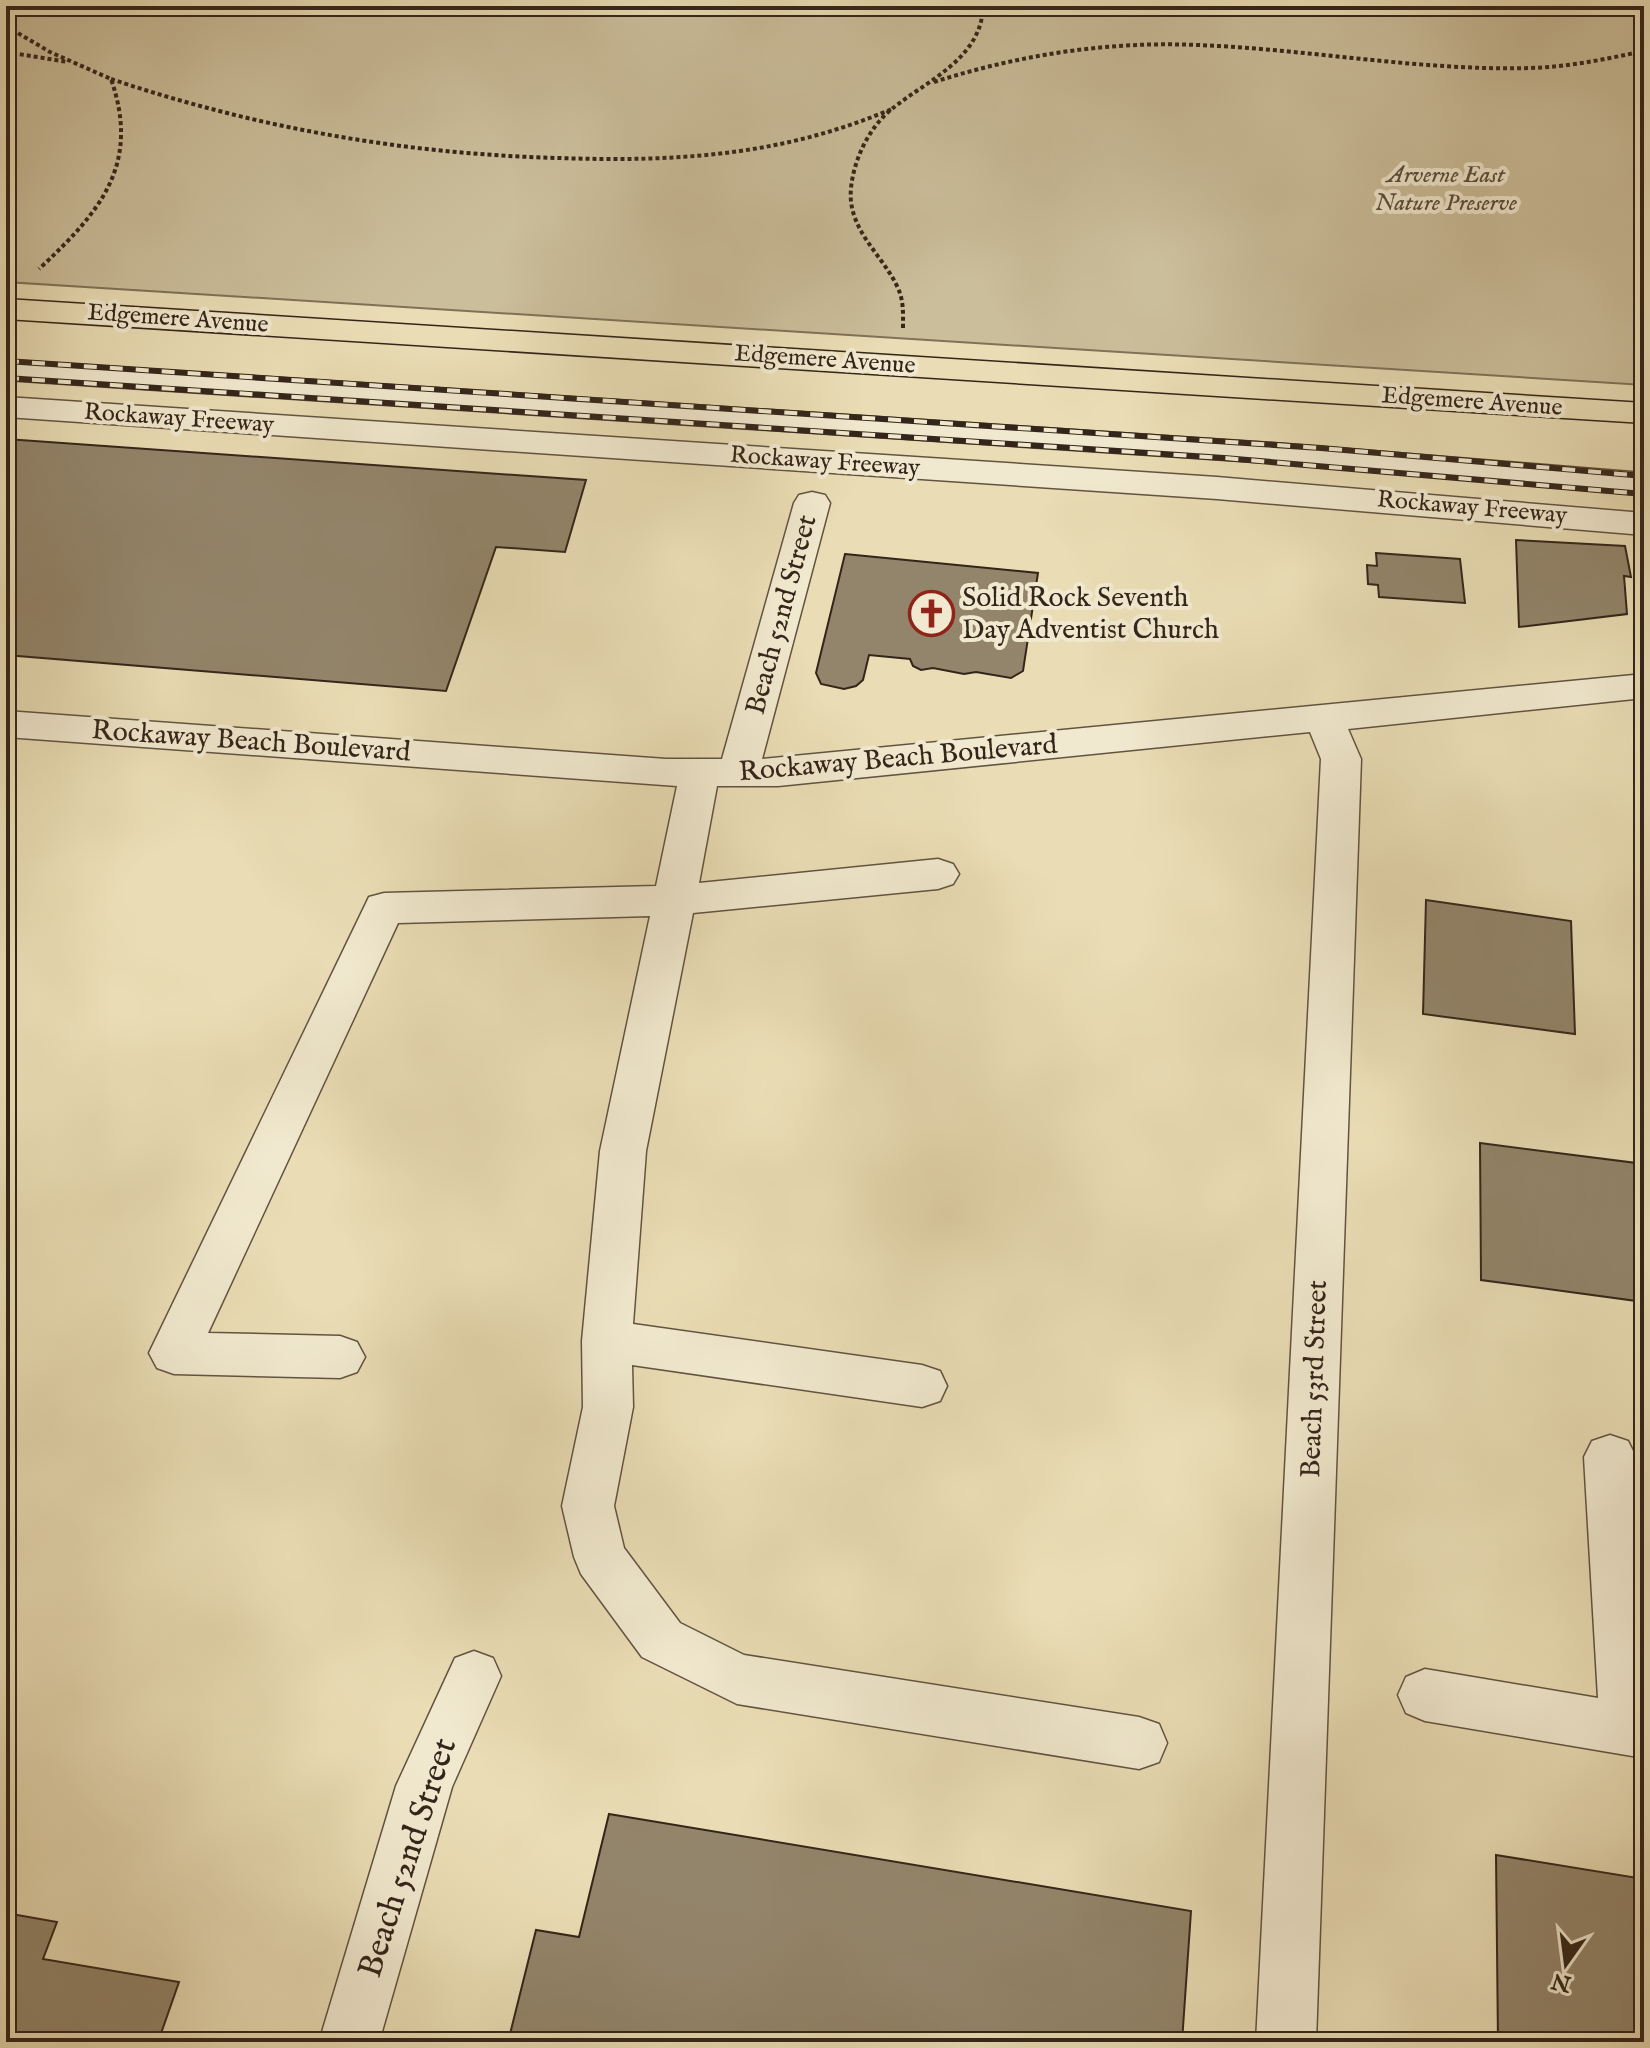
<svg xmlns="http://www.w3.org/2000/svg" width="1650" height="2048" font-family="'IM FELL English',serif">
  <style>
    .green { fill: #cbbe9b; stroke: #80725a; stroke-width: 2 }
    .building { fill: #93856b; stroke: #34251a; stroke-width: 2 }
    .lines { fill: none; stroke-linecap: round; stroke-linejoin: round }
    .minor-casing { stroke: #625341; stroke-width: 3 }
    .major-casing { stroke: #34251a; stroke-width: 3 }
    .path { stroke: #34251a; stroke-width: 4; stroke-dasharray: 4 3; stroke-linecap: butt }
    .minor { fill: #f1e9cf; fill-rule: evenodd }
    .major { fill: #eaddb5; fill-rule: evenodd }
    .rail-casing { stroke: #34251a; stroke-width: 6 }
    .rail { stroke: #f1e9cf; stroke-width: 4; stroke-dasharray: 13; stroke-linecap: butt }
    .labels { text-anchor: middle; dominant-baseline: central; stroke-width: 8; stroke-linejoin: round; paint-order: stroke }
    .far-park-label { font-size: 24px; font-style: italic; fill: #5a4b3a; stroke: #f1e9cf }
    .far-street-label { font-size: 24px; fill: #34251a; stroke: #f1e9cf }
    .poi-label { font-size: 28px; fill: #34251a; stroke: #f1e9cf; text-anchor: start }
    .street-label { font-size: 28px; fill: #34251a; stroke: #f1e9cf }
    .near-street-label { font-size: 34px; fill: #34251a; stroke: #f1e9cf }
  </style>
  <rect width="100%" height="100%" fill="#eaddb5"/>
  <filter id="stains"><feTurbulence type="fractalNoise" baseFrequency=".0025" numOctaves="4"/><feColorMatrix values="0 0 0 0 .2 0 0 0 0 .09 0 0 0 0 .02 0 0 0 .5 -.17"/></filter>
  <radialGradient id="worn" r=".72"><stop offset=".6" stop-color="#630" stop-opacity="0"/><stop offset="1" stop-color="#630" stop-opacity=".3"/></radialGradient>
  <path class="green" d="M 6,6 L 1644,6 L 1644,385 L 6,282 Z"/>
  <g class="building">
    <path d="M 6,439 L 586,480 L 565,552 L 496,547 L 446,691 L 6,655 Z"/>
    <path d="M 1516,540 L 1625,546 L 1631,577 L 1624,576 L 1627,614 L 1519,627 Z"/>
    <path d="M 1376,553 L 1460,559 L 1465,603 L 1379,597 L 1378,585 L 1368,584 L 1367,565 L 1377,566 Z"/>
    <path d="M 845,554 L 1038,573 L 1023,671 L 1011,678 L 976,672 L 964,674 L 933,668 L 921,670 L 913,666 L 910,659 L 869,655 L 863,680 L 856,686 L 844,689 L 821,684 L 816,673 Z"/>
    <path d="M 1426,900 L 1571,921 L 1575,1034 L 1423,1014 Z"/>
    <path d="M 1480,1143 L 1644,1164 L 1644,1302 L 1481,1280 Z"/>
    <path d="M 609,1814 L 1191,1911 L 1182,2042 L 508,2042 L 536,1930 L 579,1937 Z"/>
    <path d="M 1496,1855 L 1644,1879 L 1644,2042 L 1498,2042 Z"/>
    <path d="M 6,1913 L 57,1922 L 43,1959 L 179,1982 L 158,2042 L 6,2042 Z"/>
  </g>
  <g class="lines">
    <defs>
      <g id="minor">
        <path d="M 6,360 L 1272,443 L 1644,473 L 1644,495 L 1272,463 L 6,380 Z"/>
        <path d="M 6,397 L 1217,477 L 1644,513 L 1644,535 L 1217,499 L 6,417 Z"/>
        <path d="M 812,492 L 825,495 L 830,503 L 762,759 L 1644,674 L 1644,698 L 1348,729 L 1361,759 L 1316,2042 L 1256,2042 L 1321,759 L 1310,732 L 778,786 L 717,786 L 699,883 L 938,859 L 953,864 L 959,874 L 953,884 L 938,889 L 693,913 L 646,1151 L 633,1324 L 922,1365 L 940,1371 L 947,1386 L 940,1401 L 922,1407 L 632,1365 L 633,1407 L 614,1506 L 624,1548 L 680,1623 L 744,1655 L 1139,1717 L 1159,1724 L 1167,1743 L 1159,1762 L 1139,1769 L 737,1704 L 642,1657 L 581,1574 L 574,1557 L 562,1506 L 583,1407 L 582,1341 L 600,1151 L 650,916 L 398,923 L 208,1333 L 340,1336 L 357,1342 L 365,1357 L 357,1372 L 340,1378 L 174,1374 L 157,1368 L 149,1353 L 369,897 L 384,893 L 656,886 L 677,786 L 6,737 L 6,711 L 666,759 L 722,759 L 794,503 L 799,495 Z"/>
        <path d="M 1610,1435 L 1628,1441 L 1636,1457 L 1644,1577 L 1644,1758 L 1425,1721 L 1406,1713 L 1398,1695 L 1406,1677 L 1425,1669 L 1598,1698 L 1584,1457 L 1592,1441 Z"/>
        <path d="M 474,1651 L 493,1658 L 501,1676 L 452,1787 L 379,2042 L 319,2042 L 396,1786 L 455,1658 Z"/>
      </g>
      <path id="major" d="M 6,299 L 1644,403 L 1644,423 L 6,319 Z"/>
    </defs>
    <use href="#minor" class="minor-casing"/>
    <use href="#major" class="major-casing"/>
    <g class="path">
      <path d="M 6,26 L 50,52 L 111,79 C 141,165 100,212 39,269"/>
      <path d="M 6,52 L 68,62"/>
      <path d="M 111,79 C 257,128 405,154 558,158 C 677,162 781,156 892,109"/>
      <path d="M 934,82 C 1019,55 1107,41 1197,45 C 1308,49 1418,71 1530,68 C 1569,67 1606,59 1644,51"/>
      <path d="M 903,328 C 903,313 904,300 897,286 C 881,253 847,229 851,188 C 854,158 870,126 893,108 C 928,80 982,58 983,6"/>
    </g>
    <use href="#minor" class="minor"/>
    <use href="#major" class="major"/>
    <defs>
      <g id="rail">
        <path d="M 6,361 L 1321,448 L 1644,476"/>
        <path d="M 6,378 L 1224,458 L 1644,494"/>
      </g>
    </defs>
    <use href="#rail" class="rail-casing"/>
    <use href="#rail" class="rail"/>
  </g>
  <defs>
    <symbol id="church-ring" viewBox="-11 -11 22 22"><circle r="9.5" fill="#f1e9cf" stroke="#8f2418" stroke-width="1.5"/><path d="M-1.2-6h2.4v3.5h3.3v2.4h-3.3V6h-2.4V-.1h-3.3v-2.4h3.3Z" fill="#8f2418"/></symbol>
  </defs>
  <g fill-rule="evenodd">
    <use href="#church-ring" x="906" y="588" width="51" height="51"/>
  </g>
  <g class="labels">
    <g class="far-park-label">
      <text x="1446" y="175">Arverne East<tspan x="1446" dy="28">Nature Preserve</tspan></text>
    </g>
    <g class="far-street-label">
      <text transform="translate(178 319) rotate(4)">Edgemere Avenue</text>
      <text transform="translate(825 360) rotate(4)">Edgemere Avenue</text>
      <text transform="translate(1472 402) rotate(4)">Edgemere Avenue</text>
      <text transform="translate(179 419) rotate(4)">Rockaway Freeway</text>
      <text transform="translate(825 462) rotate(4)">Rockaway Freeway</text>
      <text transform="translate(1472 508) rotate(5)">Rockaway Freeway</text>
    </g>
    <g class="poi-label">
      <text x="962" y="598">Solid Rock Seventh<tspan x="962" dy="32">Day Adventist Church</tspan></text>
    </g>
    <g class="street-label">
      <text transform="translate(782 615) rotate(-75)">Beach 52nd Street</text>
      <text transform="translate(251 742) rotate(4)">Rockaway Beach Boulevard</text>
      <text transform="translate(898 759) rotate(-5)">Rockaway Beach Boulevard</text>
      <text transform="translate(1315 1379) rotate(-88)">Beach 53rd Street</text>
    </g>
    <g class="near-street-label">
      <text transform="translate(408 1858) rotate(-72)">Beach 52nd Street</text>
    </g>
  </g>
  <rect width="1650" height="2048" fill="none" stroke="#eaddb5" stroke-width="32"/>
  <rect x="8" y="8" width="1634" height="2032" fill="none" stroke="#34251a" stroke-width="4"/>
  <rect x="16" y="16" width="1618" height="2016" fill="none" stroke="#34251a" stroke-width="2"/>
  <g transform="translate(1566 1964) rotate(194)" stroke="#f1e9cf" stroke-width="6" paint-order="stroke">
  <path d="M0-6L14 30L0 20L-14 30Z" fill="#34251a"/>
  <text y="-12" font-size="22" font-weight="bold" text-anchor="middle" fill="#34251a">N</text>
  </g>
  <rect width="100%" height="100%" filter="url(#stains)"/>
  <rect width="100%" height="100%" fill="url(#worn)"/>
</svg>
